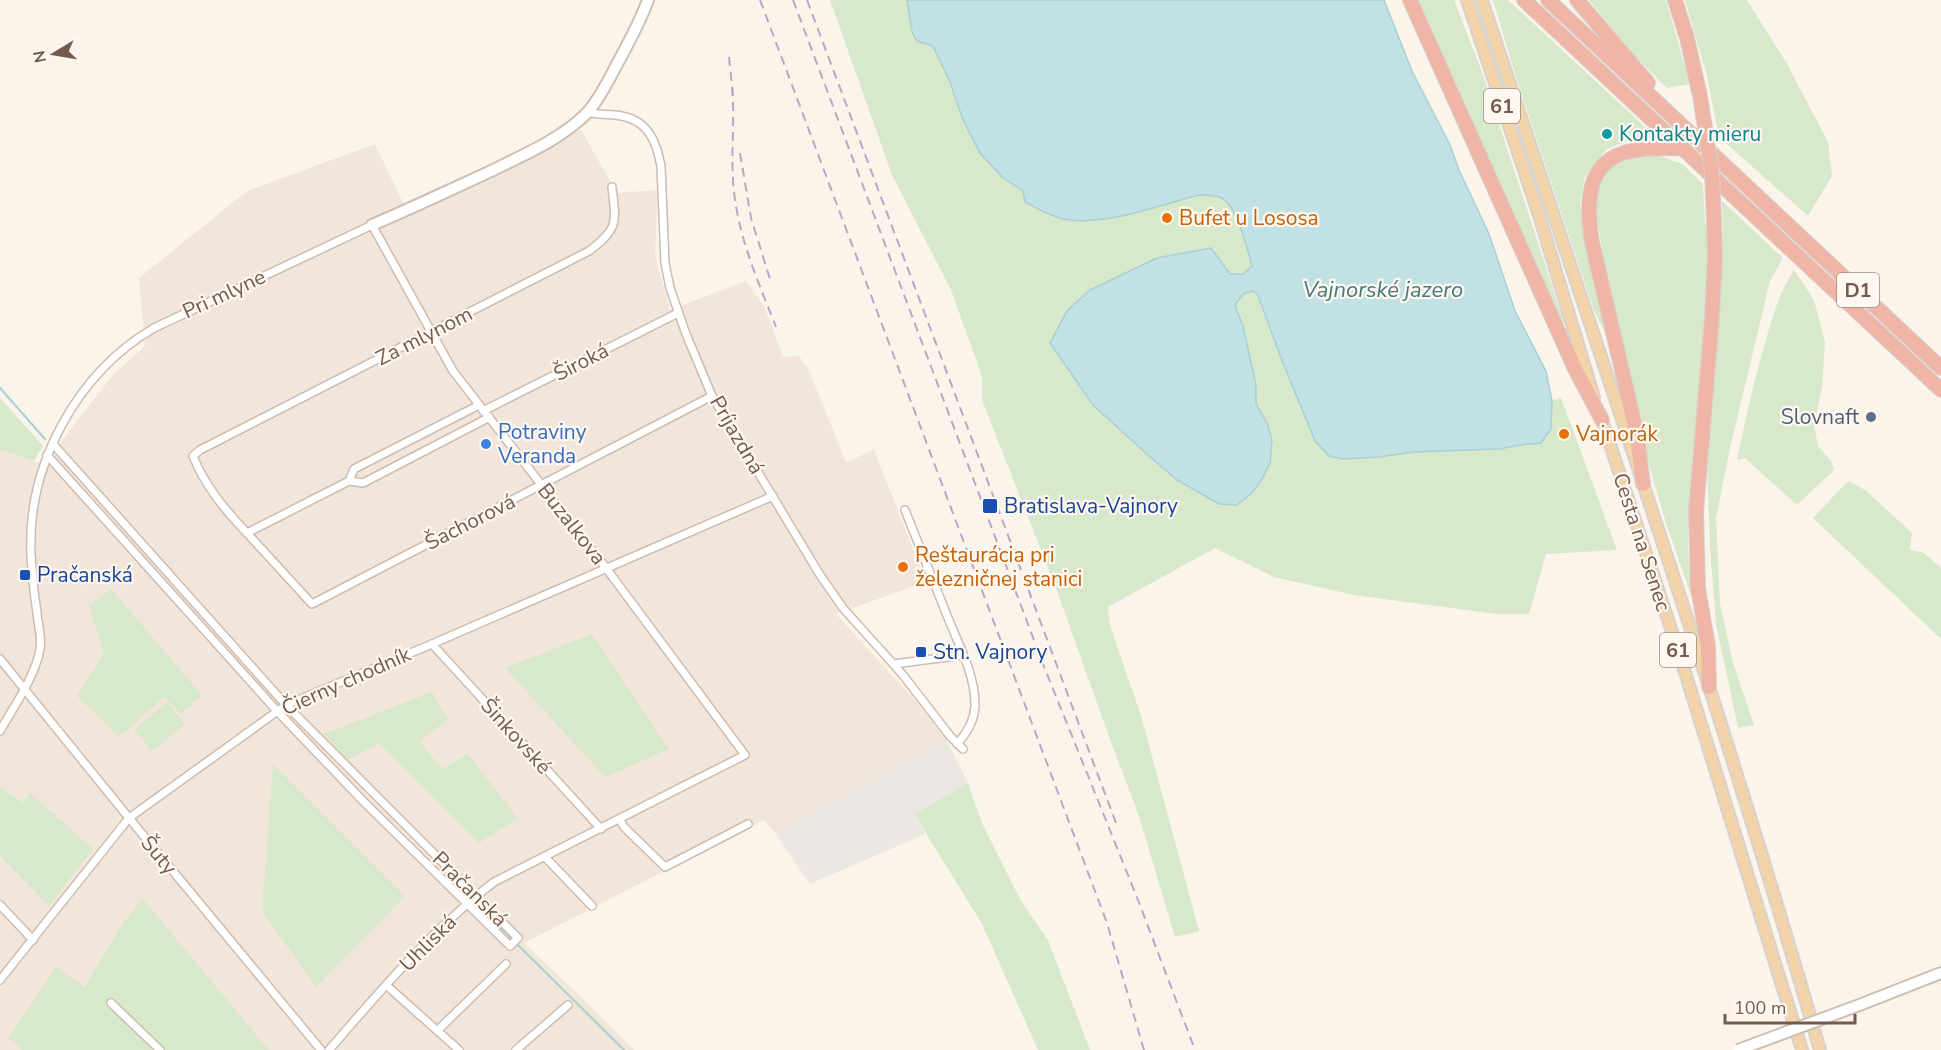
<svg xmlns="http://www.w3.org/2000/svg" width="1941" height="1050" font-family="'Nunito Sans',sans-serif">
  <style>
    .residential { fill: #f2e6da; fill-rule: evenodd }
    .industrial { fill: #ede7e3 }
    .green { fill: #d8e8ca }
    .water { fill: #c1e1e4; stroke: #a8d0d5; stroke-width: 1.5 }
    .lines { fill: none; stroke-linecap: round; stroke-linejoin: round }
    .stream { stroke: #a8d0d5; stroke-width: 2 }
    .street-casing { stroke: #cdbcb1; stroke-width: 10 }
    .secondary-casing { stroke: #d1beb2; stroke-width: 14 }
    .primary-casing { stroke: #d8d1ce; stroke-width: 14 }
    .highway-casing { stroke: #d8d1ce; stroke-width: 16 }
    .street { stroke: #fff; stroke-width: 7 }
    .secondary { stroke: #fff; stroke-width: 10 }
    .primary { stroke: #f3d4aa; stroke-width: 10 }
    .highway { stroke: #efb6a8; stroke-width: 14 }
    .rail { stroke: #b7a9c5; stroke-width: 2; stroke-dasharray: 9 6; stroke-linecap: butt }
    .secondary-bridge-casing { stroke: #d1beb2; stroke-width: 14; stroke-linecap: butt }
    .highway-bridge-casing { stroke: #d8d1ce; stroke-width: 16; stroke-linecap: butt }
    .secondary-bridge { stroke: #fff; stroke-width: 10 }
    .highway-bridge { stroke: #efb6a8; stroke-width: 14 }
    .culture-dot { fill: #0f9aa8; stroke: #fef8f1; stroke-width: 2 }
    .food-dot { fill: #e8710a; stroke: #fef8f1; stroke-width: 2 }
    .service-dot { fill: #5c6f8a; stroke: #fef8f1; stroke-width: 2 }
    .shop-dot { fill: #3f7fe0; stroke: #fef8f1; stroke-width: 2 }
    .transit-dot { fill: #1a4fb4; stroke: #fef8f1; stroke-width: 2 }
    .labels { text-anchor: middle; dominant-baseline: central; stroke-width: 4.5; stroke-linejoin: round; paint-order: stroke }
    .shield { fill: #fef8f1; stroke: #9d8a80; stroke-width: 1.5 }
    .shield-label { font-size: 20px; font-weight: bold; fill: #745b50 }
    .culture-label { font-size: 21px; fill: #0d838f; stroke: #fef8f1; text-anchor: start }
    .food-label { font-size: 21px; fill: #c56008; stroke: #fef8f1; text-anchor: start }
    .street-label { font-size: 21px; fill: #745b50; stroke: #fef8f1 }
    .service-label { font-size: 21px; fill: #4e5e75; stroke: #fef8f1; text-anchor: end }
    .shop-label { font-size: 21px; fill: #366cbe; stroke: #fef8f1; text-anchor: start }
    .transit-label { font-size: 21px; fill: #164399; stroke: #fef8f1; text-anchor: start }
    .water-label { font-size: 22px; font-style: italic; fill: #47797f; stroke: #fef8f1 }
  </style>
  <rect width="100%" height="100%" fill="#fbf4eb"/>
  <path class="residential" d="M 581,130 L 617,193 L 658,190 L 655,256 L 670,310 L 746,281 L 765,308 L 783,357 L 799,356 L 808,368 L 846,462 L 874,450 L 926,582 L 836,614 L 913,698 L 946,739 L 775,833 L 764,820 L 524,943 L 582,998 L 634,1050 L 268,1050 L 142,899 L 123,923 L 84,987 L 57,967 L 9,1038 L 22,1050 L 0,1050 L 0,856 L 4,862 L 29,794 L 23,802 L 0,787 L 0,450 L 49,466 L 61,442 L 113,375 L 145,346 L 139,278 L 247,191 L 375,144 L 404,205 L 523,163 ZM 104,652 L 202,695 L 77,696 ZM 420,741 L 442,769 L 466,753 L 479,843 L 379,743 Z"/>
  <path class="industrial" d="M 946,739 L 968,783 L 914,814 L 925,834 L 810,884 L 775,833 Z"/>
  <g class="green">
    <path d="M 830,0 L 907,0 L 912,32 L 917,41 L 933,45 L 950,82 L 963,120 L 1002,177 L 1023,191 L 1026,202 L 1047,213 L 1063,219 L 1129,213 L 1199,195 C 1206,195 1216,195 1222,198 C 1238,207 1247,249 1252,267 L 1243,274 L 1110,281 L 1089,290 L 1093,405 L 1163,467 L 1219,504 L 1237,505 L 1251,495 L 1261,481 L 1270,463 L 1272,440 L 1267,423 L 1256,404 L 1256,385 L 1243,326 L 1235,304 L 1243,294 L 1252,291 L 1257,293 L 1281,358 L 1315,441 L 1379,457 L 1414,452 L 1499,449 L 1520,445 L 1541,443 L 1551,429 L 1552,401 L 1561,398 L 1617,550 L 1546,554 L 1529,614 L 1496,614 L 1354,595 L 1274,577 L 1215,548 L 1108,607 L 1110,625 L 1142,719 L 1199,931 L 1175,937 L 1139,816 L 1107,731 L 1057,591 L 982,400 L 982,376 L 951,290 L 892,175 Z"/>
    <path d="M 1415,0 L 1454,0 L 1482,72 L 1564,322 L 1562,323 Z"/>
    <path d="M 1493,0 L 1508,0 L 1657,138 L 1630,140 L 1607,149 L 1585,177 L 1580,203 L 1608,338 L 1594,311 L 1515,74 Z"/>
    <path d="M 1589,0 L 1666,0 L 1690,84 L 1667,88 L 1632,53 Z"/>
    <path d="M 1685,0 L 1747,0 L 1787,64 L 1828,142 L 1832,176 L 1808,216 L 1719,137 L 1707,76 Z"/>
    <path d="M 1655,154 L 1682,164 L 1703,184 L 1705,223 L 1709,230 L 1702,351 L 1690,490 L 1688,545 L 1691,595 L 1666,523 L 1649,465 L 1609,289 L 1594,201 L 1601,182 L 1610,167 L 1635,155 Z"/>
    <path d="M 1722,201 L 1783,258 L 1770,281 L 1730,448 L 1716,518 L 1720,604 L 1733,663 L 1754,725 L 1738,728 L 1716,624 L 1710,547 L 1707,467 L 1723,242 Z"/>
    <path d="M 1794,270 L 1814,300 L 1825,342 L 1822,387 L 1814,425 L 1818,446 L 1831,461 L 1834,470 L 1797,505 L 1745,458 L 1737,460 C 1745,422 1753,384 1764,347 C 1772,318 1778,295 1794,270 Z"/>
    <path d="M 0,398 L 43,446 L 34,461 L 0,450 Z"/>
    <path d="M 1848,481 L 1865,490 L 1912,533 L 1910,550 L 1924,553 L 1941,568 L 1941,639 L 1813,518 Z"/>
    <path d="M 111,589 L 202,695 L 181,714 L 164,697 L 119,737 L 77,696 L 104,652 L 89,606 Z"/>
    <path d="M 592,634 L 669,749 L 605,777 L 505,668 Z"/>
    <path d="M 432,692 L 448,719 L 420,741 L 442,769 L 467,753 L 518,818 L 479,843 L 379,743 L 348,760 L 324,734 Z"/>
    <path d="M 167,702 L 185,724 L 152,751 L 134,730 Z"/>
    <path d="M 273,764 L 405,896 L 316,987 L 262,911 Z"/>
    <path d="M 968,783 L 982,823 L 1021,901 L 1048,940 L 1090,1050 L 1038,1050 L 981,922 L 914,814 Z"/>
    <path d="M 0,787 L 23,802 L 30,793 L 93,849 L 49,906 L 0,856 Z"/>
    <path d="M 142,898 L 269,1050 L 22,1050 L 8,1038 L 57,966 L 84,987 L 123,923 Z"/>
  </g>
  <path class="water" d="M 907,0 L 1384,0 L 1412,71 L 1450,145 L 1459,170 L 1489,234 L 1515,311 L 1546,371 L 1552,401 L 1551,429 L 1541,443 L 1520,445 L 1499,449 L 1414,452 L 1379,457 L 1343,459 L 1329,456 L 1315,441 L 1281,358 L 1257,293 L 1252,291 L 1243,294 L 1235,305 L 1243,326 L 1256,385 L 1256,404 L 1267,423 L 1272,440 L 1270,463 L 1261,481 L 1251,494 L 1237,505 L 1219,504 L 1177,480 L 1149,456 L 1093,405 L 1050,343 L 1067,311 L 1090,290 L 1157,258 L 1211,248 L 1230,274 L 1243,274 L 1252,266 C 1247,249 1238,207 1222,198 C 1215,195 1206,195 1199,195 C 1159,205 1105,227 1063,219 C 1050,216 1037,208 1025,202 L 1023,191 L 1002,177 L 980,153 L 963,120 L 950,82 L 933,46 L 917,41 L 912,32 Z"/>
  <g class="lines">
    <g class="stream">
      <path d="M 0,388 L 45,439"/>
      <path d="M 478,905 L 511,938"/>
      <path d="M 518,945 L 624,1050"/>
    </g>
    <defs>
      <g id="street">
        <path d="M 587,112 C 597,115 606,114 615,115 C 646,118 656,138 661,166 L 665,263 L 670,288 L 686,334 L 712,396 L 820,575 L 843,608 L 903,675 L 950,736 L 963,749"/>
        <path d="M 483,411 L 678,313"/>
        <path d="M 488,418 L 363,483 L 349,481 L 247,533 C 225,510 205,486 193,456 L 200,450 L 589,251 C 619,228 616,223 612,187"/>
        <path d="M 47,455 L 277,711 L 363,801 L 510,946 L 518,938 L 286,705 L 53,444"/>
        <path d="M 349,481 L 354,469 L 479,405"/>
        <path d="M 905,510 C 919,546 934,582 948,618 C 959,645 976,677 975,707 C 974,722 967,733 957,744"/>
        <path d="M 247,533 L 312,604 L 712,396"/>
        <path d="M 432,644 L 601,829"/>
        <path d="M 0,659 L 129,818 L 321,1050"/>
        <path d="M 894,664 L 963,655"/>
        <path d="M 0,731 C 13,708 36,675 40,649 C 42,637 38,625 37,613 C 34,593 32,574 31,554 C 27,465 77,373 154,328 L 372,225 L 453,371 L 606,568 L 745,755 L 494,882 C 432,930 380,991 329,1050"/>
        <path d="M 620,820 L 624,827 L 665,867 L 748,824"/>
        <path d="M 545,857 L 592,906"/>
        <path d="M 0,905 L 33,940"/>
        <path d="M 0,980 L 129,818 L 286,705 L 432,644 L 773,496"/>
        <path d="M 386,985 L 459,1050"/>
        <path d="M 111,1003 L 160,1050"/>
        <path d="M 438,1030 L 506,964"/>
        <path d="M 516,1050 L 568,1005"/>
      </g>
      <g id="secondary">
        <path d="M 372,225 C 412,208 450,190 489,172 C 523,155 560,140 587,113 C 598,101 606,85 614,70 C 626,47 639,25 648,0"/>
        <path d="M 1862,1004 L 1941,973"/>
      </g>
      <g id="primary">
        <path d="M 1467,0 L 1538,212 L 1594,397"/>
        <path d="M 1482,0 C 1598,349 1718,697 1820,1050"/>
        <path d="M 1600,414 L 1679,653 L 1802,1050"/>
      </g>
      <g id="highway">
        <path d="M 1410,0 L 1575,369 L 1602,420"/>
        <path d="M 1524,0 L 1941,390"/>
        <path d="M 1548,0 L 1941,368"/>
        <path d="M 1577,0 L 1648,83"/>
        <path d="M 1675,0 L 1687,38 L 1700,96"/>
        <path d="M 1643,484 L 1637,435 L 1592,242 C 1586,205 1585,160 1631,151 C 1648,147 1666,149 1683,148"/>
        <path d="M 1709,687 L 1708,646 L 1698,588 L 1696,512 L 1712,316 L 1715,257 L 1714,221"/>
      </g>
    </defs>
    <use href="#street" class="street-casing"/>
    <use href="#secondary" class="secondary-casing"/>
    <use href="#primary" class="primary-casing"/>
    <use href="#highway" class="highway-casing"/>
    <use href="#street" class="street"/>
    <use href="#secondary" class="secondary"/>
    <use href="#primary" class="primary"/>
    <use href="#highway" class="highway"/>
    <g class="rail">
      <path d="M 760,0 L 1107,923 L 1144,1050"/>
      <path d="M 793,0 L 1043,664 L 1138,900 L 1195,1050"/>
      <path d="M 807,0 L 1116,823"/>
      <path d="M 729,57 L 733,96"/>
      <path d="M 732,87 C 735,118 731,149 733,180 C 736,232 757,279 776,327"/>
      <path d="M 740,153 L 751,218 L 770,279"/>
    </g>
    <defs>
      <path id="secondary-bridge" d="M 1738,1050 L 1862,1004"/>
      <path id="highway-bridge" d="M 1700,96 L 1712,173 L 1714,221"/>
    </defs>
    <use href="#secondary-bridge" class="secondary-bridge-casing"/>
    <use href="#highway-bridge" class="highway-bridge-casing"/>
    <use href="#secondary-bridge" class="secondary-bridge"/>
    <use href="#highway-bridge" class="highway-bridge"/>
  </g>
  <circle class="culture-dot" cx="1607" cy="134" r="6"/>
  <g class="food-dot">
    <circle cx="1167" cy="218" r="6"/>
    <circle cx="1564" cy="434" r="6"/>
    <circle cx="903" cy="567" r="6"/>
  </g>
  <circle class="service-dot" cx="1871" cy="417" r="6"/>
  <circle class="shop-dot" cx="486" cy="444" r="6"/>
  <g class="transit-dot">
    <rect x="982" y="498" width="16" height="16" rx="3"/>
    <rect x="19" y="569" width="12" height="12" rx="3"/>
    <rect x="915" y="646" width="12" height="12" rx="3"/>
  </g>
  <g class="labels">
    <g class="shield">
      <rect x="1484" y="89" width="36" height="34" rx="4.5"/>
      <rect x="1837" y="273" width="42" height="34" rx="4.5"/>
      <rect x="1660" y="633" width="36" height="34" rx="4.5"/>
    </g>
    <g class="shield-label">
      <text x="1502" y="106">61</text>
      <text x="1858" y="290">D1</text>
      <text x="1678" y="650">61</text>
    </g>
    <g class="culture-label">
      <text x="1619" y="134">Kontakty mieru</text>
    </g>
    <g class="food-label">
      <text x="1179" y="218">Bufet u Lososa</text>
      <text x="1576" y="434">Vajnorák</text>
      <text x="915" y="555">Reštaurácia pri<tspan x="915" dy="24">železničnej stanici</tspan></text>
    </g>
    <g class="street-label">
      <text transform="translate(224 294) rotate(-25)">Pri mlyne</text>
      <text transform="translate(424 336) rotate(-27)">Za mlynom</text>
      <text transform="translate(581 362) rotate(-27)">Široká</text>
      <text transform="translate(737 435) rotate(60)">Príjazdná</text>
      <text transform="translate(470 522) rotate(-27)">Šachorová</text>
      <text transform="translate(572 524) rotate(52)">Buzalkova</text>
      <text transform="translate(1642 542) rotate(72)">Cesta na Senec</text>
      <text transform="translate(346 681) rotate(-24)">Čierny chodník</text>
      <text transform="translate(516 736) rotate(48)">Šinkovské</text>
      <text transform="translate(159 855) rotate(50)">Šuty</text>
      <text transform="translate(470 889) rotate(45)">Pračanská</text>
      <text transform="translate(428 943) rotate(-45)">Uhliská</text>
    </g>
    <g class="service-label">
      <text x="1859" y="417">Slovnaft</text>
    </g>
    <g class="shop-label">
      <text x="498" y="432">Potraviny<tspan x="498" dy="24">Veranda</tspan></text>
    </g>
    <g class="transit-label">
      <text x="1004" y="506">Bratislava-Vajnory</text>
      <text x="37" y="575">Pračanská</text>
      <text x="933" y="652">Stn. Vajnory</text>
    </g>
    <g class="water-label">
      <text x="1383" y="290">Vajnorské jazero</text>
    </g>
  </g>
  <g transform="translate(54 54) rotate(259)" stroke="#fef8f1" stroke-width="4.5" paint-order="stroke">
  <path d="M0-4.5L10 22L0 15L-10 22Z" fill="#745b50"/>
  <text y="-9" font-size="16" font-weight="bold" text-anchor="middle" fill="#745b50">N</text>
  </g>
  <path d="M1725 1014v9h130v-9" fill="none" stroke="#745b50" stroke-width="3"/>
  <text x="1734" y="1014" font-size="18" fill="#745b50" stroke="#fef8f1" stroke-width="4.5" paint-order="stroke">100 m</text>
</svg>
